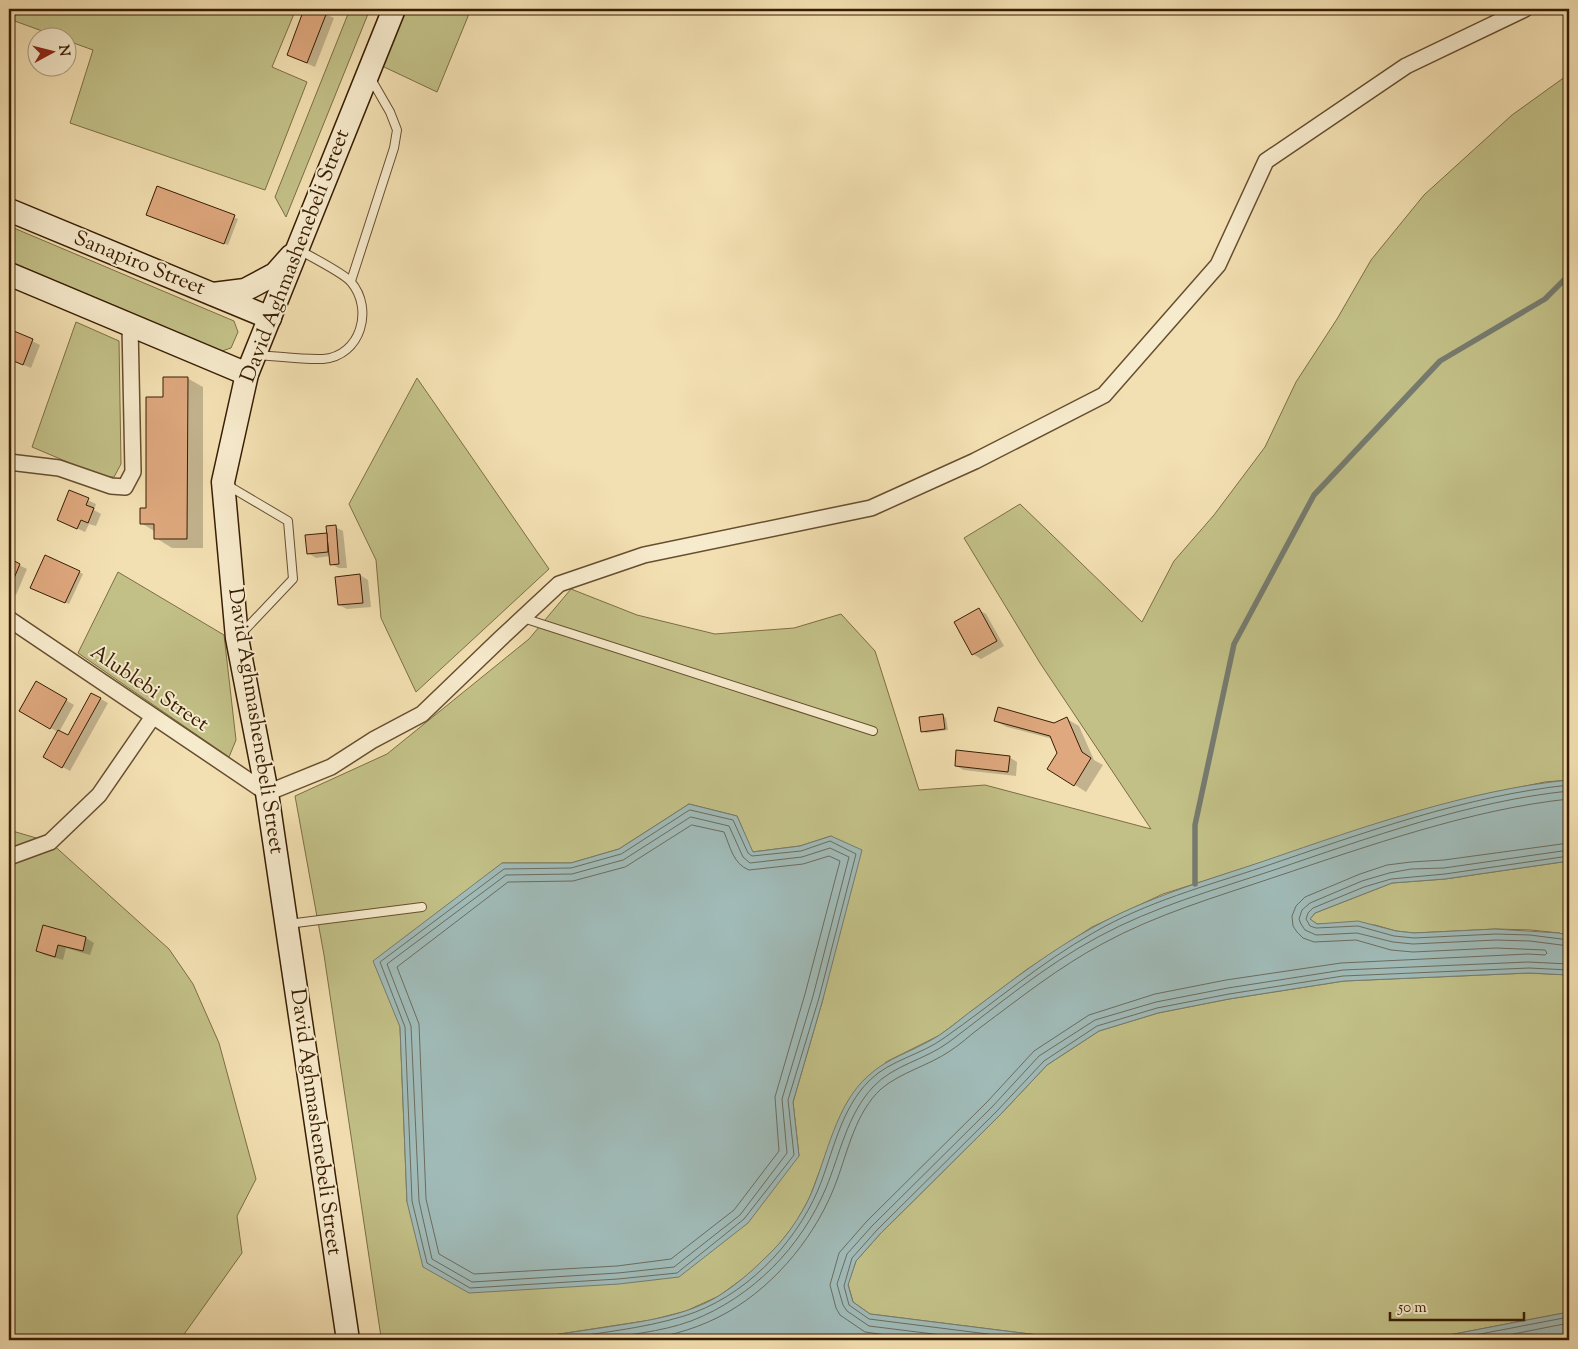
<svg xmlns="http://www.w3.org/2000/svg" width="1578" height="1349" font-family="'Sorts Mill Goudy',serif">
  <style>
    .green { fill: #c2c087; stroke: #7d6e45; fill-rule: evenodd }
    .water { fill: #a0bab7; stroke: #767b6f }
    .shadow { fill: #0003 }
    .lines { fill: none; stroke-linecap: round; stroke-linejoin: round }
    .shore { stroke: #6c6c5d; stroke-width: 1 }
    .stream { stroke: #767b6f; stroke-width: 5.5 }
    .building { fill: #dfa87e; stroke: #381d03 }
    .lane-casing { stroke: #674e2f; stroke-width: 10 }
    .street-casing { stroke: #674e2f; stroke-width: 18 }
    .secondary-casing { stroke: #381d03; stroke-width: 25 }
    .lane { stroke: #f7ebcd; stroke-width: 8 }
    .street { stroke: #f7ebcd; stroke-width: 15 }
    .secondary { stroke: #f7ebcd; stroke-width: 22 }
    .labels { text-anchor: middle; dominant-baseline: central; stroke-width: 4; stroke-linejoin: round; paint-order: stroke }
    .street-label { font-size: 21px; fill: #381d03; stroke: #f7ebcd }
  </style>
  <rect width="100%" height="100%" fill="#f3e0b2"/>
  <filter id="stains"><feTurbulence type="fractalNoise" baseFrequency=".004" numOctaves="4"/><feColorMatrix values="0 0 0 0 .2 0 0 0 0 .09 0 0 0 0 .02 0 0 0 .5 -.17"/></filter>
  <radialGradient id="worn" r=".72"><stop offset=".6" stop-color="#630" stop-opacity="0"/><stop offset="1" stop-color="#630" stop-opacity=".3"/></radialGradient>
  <g class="green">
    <path d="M 9,9 L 296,9 L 272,67 L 307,82 L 265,190 L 70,123 L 93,50 L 68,41 L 68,38 L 59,37 L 9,19 Z"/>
    <path d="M 350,9 L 370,9 L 286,217 L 275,197 Z"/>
    <path d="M 405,9 L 471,9 L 437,92 L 382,66 Z"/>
    <path d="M 1569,74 L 1569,780 L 1545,782 L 1476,796 L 1407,816 L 1163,894 L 1092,927 L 1026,970 L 940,1035 L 886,1062 L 849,1100 L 838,1123 L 809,1199 L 795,1224 L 776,1248 L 749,1274 L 719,1296 L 686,1311 L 651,1320 L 520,1340 L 384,1340 L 381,1337 L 324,955 L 295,796 L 387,754 L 529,639 L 571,589 L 637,615 L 715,634 L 794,628 L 841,614 L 875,651 L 919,790 L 985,785 L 1151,829 L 1040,663 L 964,538 L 1020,504 L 1142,622 L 1174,561 L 1214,515 L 1265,447 L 1296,382 L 1337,319 L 1371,260 L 1424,195 L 1512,115 ZM 689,804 L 737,816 L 752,852 L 800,846 L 831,836 L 823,999 L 793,1102 L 799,1156 L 407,1202 L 400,1027 L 502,863 L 571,863 L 619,849 Z"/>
    <path d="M 9,226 L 234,321 L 238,332 L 231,348 L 222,351 L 9,261 Z"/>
    <path d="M 76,322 L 119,341 L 121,464 L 114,477 L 103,477 L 32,447 Z"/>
    <path d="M 417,378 L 549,569 L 416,692 L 381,618 L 376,560 L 349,504 Z"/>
    <path d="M 118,572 L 224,635 L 236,740 L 229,757 L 78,653 Z"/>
    <path d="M 9,830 L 50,842 L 169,949 L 193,984 L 219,1043 L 256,1179 L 237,1216 L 242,1253 L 180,1340 L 9,1340 Z"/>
    <path d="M 1569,861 L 1569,936 L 1559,933 L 1531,930 L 1496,929 L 1414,933 L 1396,931 L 1375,925 L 1317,924 L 1310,919 L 1315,913 L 1392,883 L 1445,879 Z"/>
    <path d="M 1529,973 L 1569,975 L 1569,1312 L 1423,1340 L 1078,1340 L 870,1314 L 853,1302 L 848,1284 L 856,1261 L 880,1234 L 1000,1115 L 1047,1065 L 1099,1031 L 1158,1013 L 1229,999 L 1344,981 Z"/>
  </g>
  <g class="water">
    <path d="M 1569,780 L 1569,861 L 1445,879 L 1392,883 L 1315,913 L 1310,919 L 1317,924 L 1358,921 L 1396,931 L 1414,933 L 1495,929 L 1559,933 L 1569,936 L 1569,975 L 1529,973 L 1344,981 L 1229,999 L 1158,1013 L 1099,1031 L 1047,1065 L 1000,1115 L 880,1234 L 856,1261 L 848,1285 L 853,1302 L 870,1314 L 1078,1340 L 520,1340 C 549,1336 578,1331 607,1327 C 645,1321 687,1316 720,1295 C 736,1285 751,1272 764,1259 C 784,1241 800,1218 811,1194 C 827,1156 836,1104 868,1076 C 888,1057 915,1051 938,1036 C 952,1027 965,1015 978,1006 C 1015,978 1052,950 1092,928 C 1147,897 1208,880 1267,860 C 1363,827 1468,790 1569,780 Z"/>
    <path d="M 689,804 L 737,816 L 753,852 L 800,846 L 831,836 L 862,850 L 823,999 L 793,1102 L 799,1156 L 748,1223 L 679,1277 L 619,1284 L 469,1293 L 423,1267 L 407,1202 L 400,1027 L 373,961 L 502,863 L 571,863 L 619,849 Z"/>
    <path d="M 1569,1312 L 1569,1340 L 1423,1340 Z"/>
  </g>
  <g class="shadow">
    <path d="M 306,9 L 314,9 L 334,18 L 315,67 L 288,55 Z"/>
    <path d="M 158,188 L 238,219 L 228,245 L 151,217 Z"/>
    <path d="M 9,330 L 40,345 L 31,368 L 9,359 Z"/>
    <path d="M 187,378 L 203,387 L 203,548 L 172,548 L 156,538 L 156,532 L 141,523 L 147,509 L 164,398 Z"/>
    <path d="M 70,492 L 96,504 L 94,510 L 101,514 L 96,526 L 89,524 L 85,532 L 58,520 Z"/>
    <path d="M 335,527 L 343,531 L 347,568 L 339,568 L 331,564 L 330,556 L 316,558 L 308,553 Z"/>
    <path d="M 9,560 L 27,569 L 16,595 L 9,592 Z"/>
    <path d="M 79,572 L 83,574 L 69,604 L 35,589 Z"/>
    <path d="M 360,575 L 368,580 L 371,607 L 347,609 L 339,605 Z"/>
    <path d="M 979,610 L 986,614 L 1004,646 L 981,659 L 973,654 Z"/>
    <path d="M 37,683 L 74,705 L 59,732 L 68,737 L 92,694 L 108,703 L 70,771 L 44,757 L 58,732 L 20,711 Z"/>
    <path d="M 943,716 L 946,718 L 948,730 L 926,733 L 922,731 Z"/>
    <path d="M 1067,719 L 1079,726 L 1094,760 L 1103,765 L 1086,792 L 1075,785 L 1053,739 L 1007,727 L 995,721 L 1054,724 Z"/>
    <path d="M 1009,757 L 1017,762 L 1016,776 L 964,770 L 956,766 Z"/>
    <path d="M 43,926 L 86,938 L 94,943 L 90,955 L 66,948 L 63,960 L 45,955 L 37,951 Z"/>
  </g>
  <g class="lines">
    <g class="shore">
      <path d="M 690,810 L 733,820 L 748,853 L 752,856 L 801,851 L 830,841 L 856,854 L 819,998 L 788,1100 L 794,1155 L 744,1219 L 677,1273 L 618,1279 L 470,1288 L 427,1263 L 412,1201 L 405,1027 L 380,962 L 504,869 L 571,868 L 621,854 Z"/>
      <path d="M 691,817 L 729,826 L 743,857 L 750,863 L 802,857 L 830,848 L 849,857 L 813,996 L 782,1099 L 787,1153 L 740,1215 L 674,1267 L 618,1273 L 472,1282 L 432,1259 L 419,1201 L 411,1026 L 387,964 L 506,875 L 572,874 L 623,860 Z"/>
      <path d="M 692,825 L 724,832 C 730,846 733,864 749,870 L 803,864 L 829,856 L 840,861 L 805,994 L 775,1097 L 779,1151 L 734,1210 L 671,1259 L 617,1266 L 474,1274 L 439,1254 L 426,1199 L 419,1024 L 397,967 L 508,882 L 573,881 L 625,867 Z"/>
      <path d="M 1569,850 L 1444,868 L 1411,869 L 1389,873 L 1362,881 L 1310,903 L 1302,910 L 1299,919 L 1301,924 L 1305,930 L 1316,935 L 1357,933 L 1393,942 L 1413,944 L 1496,940 L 1530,941 L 1569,946"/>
      <path d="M 1569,856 L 1445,874 L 1391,879 L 1364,887 L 1313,908 L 1308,913 L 1306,919 L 1310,926 L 1316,928 L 1358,926 L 1394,936 L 1414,938 L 1496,934 L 1530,935 L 1569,940"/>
      <path d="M 553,1340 C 596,1333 642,1329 684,1316 C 743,1298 794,1246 818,1190 C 833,1154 840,1109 870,1080 C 890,1060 921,1055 944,1038 C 994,1003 1040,963 1093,933 C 1146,902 1206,886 1263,867 C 1363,833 1465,796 1569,785"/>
      <path d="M 593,1340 C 626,1335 661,1332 691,1321 C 753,1297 801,1247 826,1188 C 840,1154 847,1115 873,1087 C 893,1065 925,1060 949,1042 C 997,1006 1044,966 1098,937 C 1153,907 1214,890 1274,870 C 1368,838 1470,801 1569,791"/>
      <path d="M 642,1340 C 672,1336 702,1327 728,1312 C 777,1284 818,1233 837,1180 C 848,1150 856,1112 881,1089 C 901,1072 928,1066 950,1051 C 961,1044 970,1035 981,1027 C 1020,998 1059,967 1102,944 C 1157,914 1216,897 1275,877 C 1368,846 1472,809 1569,799"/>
      <path d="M 923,1340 L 865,1332 L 840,1315 L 836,1308 L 830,1285 L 839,1253 L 867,1221 L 987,1102 L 1034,1051 L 1089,1015 L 1155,994 L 1226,980 L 1341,963 L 1528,954 L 1545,955 L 1547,953 L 1545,950 L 1496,948 L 1413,952 L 1391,950 L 1356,940 L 1314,942 L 1303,938 L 1297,932 L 1293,926 L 1292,916 L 1296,906 L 1305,897 L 1360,874 L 1387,865 L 1411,862 L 1444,860 L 1569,843"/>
      <path d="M 982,1340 L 869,1326 L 847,1311 L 843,1305 L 837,1284 L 847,1254 L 872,1226 L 992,1107 L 1039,1056 L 1095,1020 L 1156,1002 L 1228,988 L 1343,970 L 1528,962 L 1569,964"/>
      <path d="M 1035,1340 L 869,1319 L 849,1305 L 844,1286 L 852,1258 L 877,1230 L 996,1112 L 1044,1061 L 1097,1026 L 1157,1008 L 1229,994 L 1343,976 L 1529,968 L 1569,970"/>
      <path d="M 1449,1340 L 1569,1317"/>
      <path d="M 1483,1340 L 1569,1323"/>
    </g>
    <path class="stream" d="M 1195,884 L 1195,825 L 1234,644 L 1314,495 L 1440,361 L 1545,299 L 1569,275"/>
  </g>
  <g class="building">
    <path d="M 304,9 L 317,9 L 327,12 L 307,63 L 287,55 Z"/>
    <path d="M 157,186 L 235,215 L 224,244 L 146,215 Z"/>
    <path d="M 9,329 L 33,339 L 23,365 L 9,359 Z"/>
    <path d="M 163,377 L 188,377 L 187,539 L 154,539 L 154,524 L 140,524 L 140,508 L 146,508 L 146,397 L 163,397 Z"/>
    <path d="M 69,490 L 89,498 L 86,505 L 94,508 L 88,523 L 81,520 L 77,529 L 57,520 Z"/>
    <path d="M 336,525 L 339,564 L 330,565 L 326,526 Z"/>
    <path d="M 327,533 L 328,552 L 307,554 L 305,535 Z"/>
    <path d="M 45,555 L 80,571 L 65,603 L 30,588 Z"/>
    <path d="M 9,558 L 20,564 L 9,590 Z"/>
    <path d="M 360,574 L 363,603 L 338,605 L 335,577 Z"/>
    <path d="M 979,608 L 997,641 L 972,655 L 954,622 Z"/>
    <path d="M 36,681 L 67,699 L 50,729 L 19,711 Z"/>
    <path d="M 91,693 L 101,698 L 62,768 L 43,757 L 58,730 L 68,735 Z"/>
    <path d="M 998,707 L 1054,723 L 1067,717 L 1082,752 L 1091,758 L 1074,786 L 1047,769 L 1057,753 L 1050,736 L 994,721 Z"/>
    <path d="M 943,714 L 945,729 L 921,732 L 919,717 Z"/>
    <path d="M 956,750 L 1010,756 L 1008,772 L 955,766 Z"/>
    <path d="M 43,925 L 86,937 L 83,951 L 58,945 L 55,957 L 36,951 Z"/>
  </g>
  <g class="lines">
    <defs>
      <g id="lane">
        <path d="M 351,281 L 394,148 L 397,130 L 390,112 L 371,79"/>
        <path d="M 257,355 C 277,356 303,360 323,359 C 361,356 374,309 351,282 C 345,274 310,256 299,250"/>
        <path d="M 227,485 L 288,521 L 293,579 L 240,635"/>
        <path d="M 523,618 L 873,731"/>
        <path d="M 288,924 L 422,907"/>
      </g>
      <g id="street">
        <path d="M 9,462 L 59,468 L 111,486 L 125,487 L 133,472 L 130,325"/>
        <path d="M 9,619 L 267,793 L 331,767 L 373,740 L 422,714 L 500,639 L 559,584 L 644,555 L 871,508 L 975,461 L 1104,395 L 1218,265 L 1266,161 L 1406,66 L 1525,9"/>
        <path d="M 9,857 L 50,842 L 99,795 L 152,718"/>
      </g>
      <g id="secondary">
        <path d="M 9,210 L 270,318"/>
        <path d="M 9,274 L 247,374"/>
        <path d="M 213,294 L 245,290 L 275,274 L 291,256"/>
        <path d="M 348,1340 L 267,793 L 237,638 L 223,482 L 247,374 L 394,9"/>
      </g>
    </defs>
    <use href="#lane" class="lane-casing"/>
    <use href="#street" class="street-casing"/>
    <use href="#secondary" class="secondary-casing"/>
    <use href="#lane" class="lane"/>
    <use href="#street" class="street"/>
    <use href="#secondary" class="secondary"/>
  </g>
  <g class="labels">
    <g class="street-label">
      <text transform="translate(296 256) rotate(-69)">David Aghmashenebeli Street</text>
      <text transform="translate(139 264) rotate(22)">Sanapiro Street</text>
      <text transform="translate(149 689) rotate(34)">Alublebi Street</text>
      <text transform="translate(255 721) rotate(81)">David Aghmashenebeli Street</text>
      <text transform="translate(315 1122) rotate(82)">David Aghmashenebeli Street</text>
    </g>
  </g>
  <rect width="1578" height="1349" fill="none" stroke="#f3e0b2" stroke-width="30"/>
  <rect x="10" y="10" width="1558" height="1329" fill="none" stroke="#381d03" stroke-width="2.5"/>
  <rect x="15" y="15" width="1548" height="1319" fill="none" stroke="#381d03"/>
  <g transform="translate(52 52) rotate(83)"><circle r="24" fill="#f7ebcd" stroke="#ab997c"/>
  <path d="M0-4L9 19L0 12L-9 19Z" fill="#8f2418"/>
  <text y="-8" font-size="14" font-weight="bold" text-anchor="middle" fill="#381d03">N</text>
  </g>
  <path d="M1390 1312v8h134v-8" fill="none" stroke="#381d03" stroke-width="2.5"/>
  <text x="1398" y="1312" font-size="15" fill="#381d03" stroke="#f7ebcd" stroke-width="4" paint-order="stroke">50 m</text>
  <rect width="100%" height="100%" filter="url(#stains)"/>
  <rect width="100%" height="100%" fill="url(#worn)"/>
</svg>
